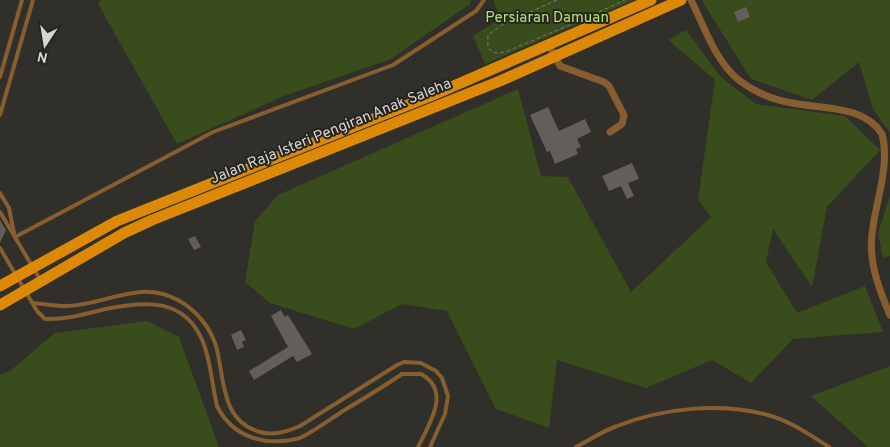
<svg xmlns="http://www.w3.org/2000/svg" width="890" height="447" font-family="Overpass,sans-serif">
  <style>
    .green { fill: #394c1b }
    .building { fill: #645e5a }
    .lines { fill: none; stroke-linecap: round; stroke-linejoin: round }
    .path { stroke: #7a7974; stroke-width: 1; stroke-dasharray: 4 2.5; stroke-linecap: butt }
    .lane { stroke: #865e30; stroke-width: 4 }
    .street { stroke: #865e30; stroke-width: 7 }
    .primary { stroke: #db8906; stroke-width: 11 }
    .labels { text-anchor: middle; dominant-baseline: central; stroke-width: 4; stroke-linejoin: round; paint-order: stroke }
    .park-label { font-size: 15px; fill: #b3e272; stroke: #262520 }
    .street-label { font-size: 15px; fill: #d6d5d1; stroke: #262520 }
  </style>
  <rect width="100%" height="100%" fill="#302f29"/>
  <g class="green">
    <path d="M 100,0 L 471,0 L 470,4 L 391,59 L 284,96 L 177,144 L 98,4 Z"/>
    <path d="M 493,0 L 634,0 L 485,64 L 473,36 L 503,17 L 523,9 L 500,17 Z"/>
    <path d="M 705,0 L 890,0 L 890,133 L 873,109 L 859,62 L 812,100 L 751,79 L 702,1 Z"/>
    <path d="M 686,30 L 720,76 L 756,104 L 845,116 L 880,150 L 827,207 L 812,287 L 773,229 L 766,262 L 797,313 L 865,286 L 883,332 L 793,339 L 751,383 L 712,360 L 646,388 L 557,360 L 549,428 L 496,409 L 447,311 L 402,304 L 354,329 L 270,303 L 245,282 L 255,221 L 278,195 L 518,89 L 541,176 L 568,177 L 631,292 L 711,217 L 698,200 L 715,80 L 668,40 Z"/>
    <path d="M 890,196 L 890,256 L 883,258 L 878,233 Z"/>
    <path d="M 147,321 L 179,337 L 219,447 L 0,447 L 0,375 L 10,371 L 55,333 Z"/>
    <path d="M 890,366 L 890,447 L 868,447 L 811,396 Z"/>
  </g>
  <g class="building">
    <path d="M 746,7 L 750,17 L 738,22 L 734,12 Z"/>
    <path d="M 548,107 L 559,131 L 585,119 L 591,132 L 577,139 L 581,147 L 576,149 L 578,154 L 555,164 L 550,151 L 547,152 L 530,115 Z"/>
    <path d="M 632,163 L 639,179 L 628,183 L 634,196 L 627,199 L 621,186 L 609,191 L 602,176 Z"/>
    <path d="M 0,220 L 6,230 L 0,243 Z"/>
    <path d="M 195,236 L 201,247 L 194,250 L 188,239 Z"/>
    <path d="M 281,310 L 285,317 L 288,315 L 312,354 L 297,362 L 293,356 L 254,380 L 249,371 L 288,347 L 271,316 Z"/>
    <path d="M 241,330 L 246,340 L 242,342 L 244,347 L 237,350 L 231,335 Z"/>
  </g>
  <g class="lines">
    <g class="path">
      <path d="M 557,0 L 505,23 L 488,35 C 486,51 492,56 508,51 L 572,24"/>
      <path d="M 599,12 L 625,0"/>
    </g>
    <g class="lane">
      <path d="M 0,77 L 22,0"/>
      <path d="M 0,115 L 33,0"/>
      <path d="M 0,193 L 9,208 L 14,233"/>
      <path d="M 0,212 L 41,281"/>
      <path d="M 15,237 L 213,132 L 393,65 L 476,11 L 484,0"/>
      <path d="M 0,248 L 37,311 L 45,319 C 65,320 86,314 105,309 C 144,301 185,297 203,342 C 211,362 212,385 217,406 C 233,438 266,447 300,438 C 315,431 329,420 343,411 C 363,399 383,387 402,374 L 421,374 C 452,391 429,424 418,447"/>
      <path d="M 33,303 C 44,304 56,306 67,306 C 107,305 138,279 178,300 C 196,310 210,327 216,346 C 225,378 220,421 260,432 C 274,436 287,432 300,426 L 397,365 L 404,362 L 421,363 L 436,371 L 442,378 L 448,396 L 445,414 L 430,447"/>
      <path d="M 576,447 C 589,440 603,431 617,426 C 663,408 720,402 768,415 C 790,421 810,435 829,447"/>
    </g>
    <g class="street">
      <path d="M 691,0 C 704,26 716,63 740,81 C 755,92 773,100 792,103 C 822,109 864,105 882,134 C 890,163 877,198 873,227 C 867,258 878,287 890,315"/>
      <path d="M 549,45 L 560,66 L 604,82 L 609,86 L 624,115 L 622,124 L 610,132"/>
    </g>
    <g class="primary">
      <path d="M 0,286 L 117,221 L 433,95 L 651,0"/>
      <path d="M 0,305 L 124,233 L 152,220 L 500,81 L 681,0"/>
    </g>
  </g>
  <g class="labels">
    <g class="park-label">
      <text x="547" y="18">Persiaran Damuan</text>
    </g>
    <g class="street-label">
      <text transform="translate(331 132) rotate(-22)">Jalan Raja Isteri Pengiran Anak Saleha</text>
    </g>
  </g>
  <g transform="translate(45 45) rotate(192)" stroke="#262520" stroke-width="4" paint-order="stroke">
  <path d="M0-4L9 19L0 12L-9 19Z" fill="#d6d5d1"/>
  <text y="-8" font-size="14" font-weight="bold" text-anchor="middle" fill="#d6d5d1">N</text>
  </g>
</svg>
